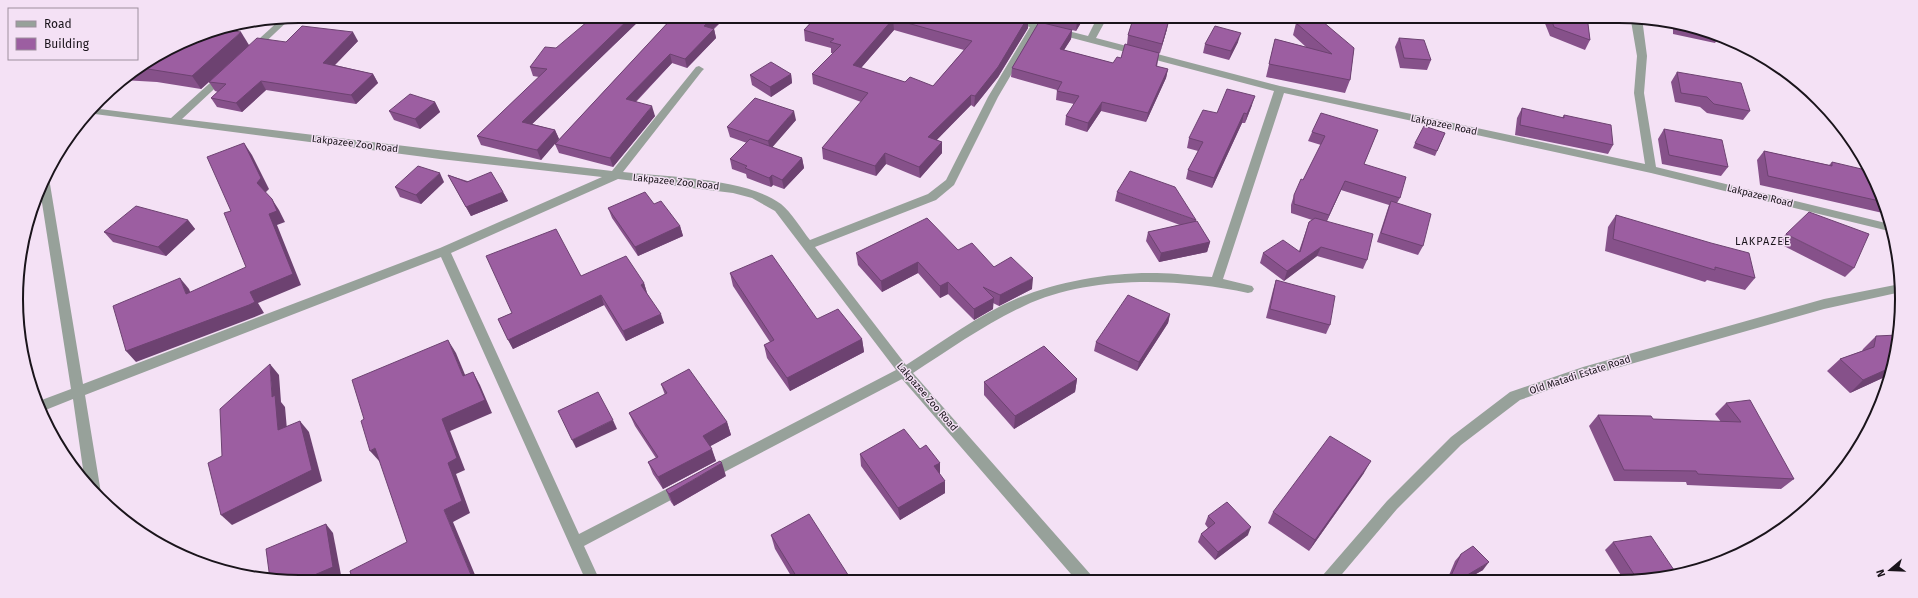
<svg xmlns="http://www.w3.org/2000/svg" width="1918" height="598" font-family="'Fira Sans',sans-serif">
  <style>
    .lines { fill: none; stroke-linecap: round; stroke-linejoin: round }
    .minor { fill: #97a19a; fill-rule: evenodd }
    .tertiary { fill: #97a19a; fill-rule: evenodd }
    .wall { fill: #86518a; fill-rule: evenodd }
    .shaded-wall { fill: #6d4271 }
    .building { fill: #9c5ea1; stroke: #6d4271; fill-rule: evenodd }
    .labels { text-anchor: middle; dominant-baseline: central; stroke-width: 3; stroke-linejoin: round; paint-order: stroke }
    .street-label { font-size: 10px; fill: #1a141b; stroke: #f4e1f5 }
    .neighbourhood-label { font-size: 11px; letter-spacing: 1px; fill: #1a141b; stroke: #f4e1f5 }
    .rim { fill: none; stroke: #1a141b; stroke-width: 2 }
  </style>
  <rect width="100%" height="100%" fill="#f4e1f5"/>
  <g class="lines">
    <g class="minor">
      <path d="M 993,16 L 1009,16 L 1088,36 L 1098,16 L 1108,16 L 1096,38 L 1280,86 L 1645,164 L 1634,93 L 1637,56 L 1631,21 L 1633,17 L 1642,18 L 1647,56 L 1644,93 L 1656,167 L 1890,224 L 1893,232 L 1651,173 L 1284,93 L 1223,279 L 1252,286 L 1254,289 L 1252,292 L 1248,293 C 1179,278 1089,275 1024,306 C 985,324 949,350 913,373 L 1092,576 L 1094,581 L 1077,581 L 902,379 L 713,478 L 708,480 L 703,478 L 701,474 L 703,470 L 896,370 L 775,211 L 752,198 L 733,193 L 618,179 L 451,253 L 579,534 L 678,483 L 683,481 L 688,483 L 690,487 L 688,491 L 584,546 L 600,581 L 586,581 L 441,257 L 85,395 L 101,493 L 98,498 L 85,483 L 73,399 L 43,411 L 39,401 L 71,389 L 40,190 L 45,175 L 49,178 L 83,384 L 440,248 L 602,177 L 440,159 L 87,113 L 92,108 L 171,118 L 220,74 L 226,74 L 228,76 L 226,78 L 182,119 L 612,171 L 696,67 L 699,66 L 704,69 L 702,71 L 623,172 C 667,177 746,178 781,204 C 791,212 802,230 810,240 L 928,194 L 946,180 L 988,97 L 1030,27 L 995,18 ZM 1038,29 L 1274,91 L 1212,277 C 1194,276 1175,273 1157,273 C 1111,272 1060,281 1018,298 C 978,315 942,342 906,365 L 815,247 L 936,200 L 954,185 L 998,97 Z"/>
      <path d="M 292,17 L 256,51 L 250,51 L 248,49 L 250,47 L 282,18 Z"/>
    </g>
    <path class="tertiary" d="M 1900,284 L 1901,292 L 1824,309 L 1585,377 L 1520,400 L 1461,445 L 1397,509 L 1337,580 L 1321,580 L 1323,575 L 1387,501 L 1451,437 L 1510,392 L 1583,367 L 1824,299 Z"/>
  </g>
  <g class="wall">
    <path d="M 644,16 L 532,124 L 555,130 L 559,139 L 541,160 L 481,145 L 477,136 L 539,77 L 533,76 L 530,67 L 556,48 Z"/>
    <path d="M 674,16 L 727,16 L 714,29 L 716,38 L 687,68 L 672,63 L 636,102 L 655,116 L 613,167 L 559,153 L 555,144 Z"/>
    <path d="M 817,16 L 1085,16 L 1076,31 L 1072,30 L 1071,39 L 1064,50 L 1113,63 L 1121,58 L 1127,44 L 1128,35 L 1167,29 L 1160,53 L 1159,53 L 1157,67 L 1168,69 L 1166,78 L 1146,122 L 1101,111 L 1087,132 L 1065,125 L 1066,116 L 1074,104 L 1056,100 L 1057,90 L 1011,77 L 1012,68 L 1039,22 L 1028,19 L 1028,28 L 998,77 L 974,107 L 971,105 L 936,140 L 942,142 L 942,153 L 920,178 L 886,164 L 876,176 L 823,159 L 822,148 L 861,102 L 813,84 L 812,74 L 833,53 L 831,53 L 831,48 L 805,41 L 804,30 ZM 894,30 L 964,50 L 933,86 L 905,82 L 861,68 Z"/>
    <path d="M 1542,16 L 1587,16 L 1590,40 L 1585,50 L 1550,36 Z"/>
    <path d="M 1673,21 L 1674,21 L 1720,35 L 1715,43 L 1673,34 Z"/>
    <path d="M 1296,23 L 1354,48 L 1350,80 L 1345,93 L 1266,77 L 1275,39 L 1306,47 L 1293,35 Z"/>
    <path d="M 191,37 L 249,45 L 286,42 L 358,41 L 335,65 L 373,74 L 378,83 L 356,104 L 266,90 L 242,112 L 217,107 L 211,98 L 218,92 L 215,91 L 209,82 L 201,89 L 157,82 L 122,80 Z"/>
    <path d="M 1399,38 L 1431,60 L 1427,70 L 1400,68 L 1395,47 Z"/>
    <path d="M 1238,42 L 1229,60 L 1203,53 L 1205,44 Z"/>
    <path d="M 1677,72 L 1750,111 L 1743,120 L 1707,113 L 1700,107 L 1675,102 L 1671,82 Z"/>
    <path d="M 791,74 L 792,83 L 771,97 L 752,85 L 750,75 Z"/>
    <path d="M 435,102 L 440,112 L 420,129 L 394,120 L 389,111 Z"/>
    <path d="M 1252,105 L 1245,123 L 1242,123 L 1212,188 L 1186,179 L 1188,170 L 1198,151 L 1187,148 L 1189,138 L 1217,113 Z"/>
    <path d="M 1522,108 L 1562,118 L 1564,115 L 1613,145 L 1608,154 L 1515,135 L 1517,118 Z"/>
    <path d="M 796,120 L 772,147 L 802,158 L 804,168 L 784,189 L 773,185 L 771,187 L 747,178 L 746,174 L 732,169 L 730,159 L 747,143 L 730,137 L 727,127 Z"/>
    <path d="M 1664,129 L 1728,167 L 1721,176 L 1662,164 L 1658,139 Z"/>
    <path d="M 1378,130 L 1364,164 L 1400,198 L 1397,203 L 1423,246 L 1418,255 L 1377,242 L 1387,211 L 1389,205 L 1341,190 L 1327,221 L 1367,260 L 1363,269 L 1317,256 L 1284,281 L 1260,263 L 1263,253 L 1299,251 L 1309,222 L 1312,220 L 1291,213 L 1291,205 L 1294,195 L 1303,180 L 1321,145 L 1308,141 L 1312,132 Z"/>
    <path d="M 1445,133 L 1435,156 L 1413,148 L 1415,143 Z"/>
    <path d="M 1764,151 L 1829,165 L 1832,162 L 1881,191 L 1887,214 L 1760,185 L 1757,160 Z"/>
    <path d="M 448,175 L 503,192 L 508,201 L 471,216 Z"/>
    <path d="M 444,182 L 421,204 L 400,197 L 395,187 Z"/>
    <path d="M 1117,192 L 1196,220 L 1196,221 L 1210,242 L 1207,252 L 1159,262 L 1146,241 L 1148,232 L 1180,225 L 1115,201 Z"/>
    <path d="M 654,204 L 680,226 L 683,236 L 638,256 L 612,218 L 608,208 Z"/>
    <path d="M 1616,215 L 1755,278 L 1745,290 L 1707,280 L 1705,282 L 1605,251 L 1608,227 Z"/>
    <path d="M 188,220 L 195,229 L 166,256 L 113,242 L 104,232 Z"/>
    <path d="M 1786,234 L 1854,268 L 1845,277 L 1778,243 Z"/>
    <path d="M 958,250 L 994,267 L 1032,289 L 999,306 L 993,303 L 993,309 L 974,320 L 948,294 L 940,298 L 918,273 L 882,292 L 858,265 L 856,253 Z"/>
    <path d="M 730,273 L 817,319 L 862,339 L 864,352 L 790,391 L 767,358 L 764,345 L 770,342 L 733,286 Z"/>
    <path d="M 581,276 L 644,283 L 647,293 L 664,323 L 626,341 L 604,305 L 513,349 L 498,319 L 512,313 Z"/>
    <path d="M 1276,280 L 1330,325 L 1326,334 L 1266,318 L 1273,290 Z"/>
    <path d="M 1170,314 L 1168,323 L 1137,371 L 1094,351 L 1096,342 Z"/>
    <path d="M 1876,336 L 1897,354 L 1889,375 L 1850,393 L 1827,371 L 1840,359 L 1862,351 L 1863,349 Z"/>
    <path d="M 1077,379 L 1075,392 L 1014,429 L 984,395 L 984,382 Z"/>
    <path d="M 661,384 L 727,422 L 731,435 L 710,446 L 716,461 L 663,489 L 653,474 L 648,462 L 656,458 L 635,426 L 629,413 L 665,395 Z"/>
    <path d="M 1726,403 L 1794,479 L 1781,489 L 1687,485 L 1686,482 L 1614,481 L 1589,426 L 1598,415 L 1653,419 L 1721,422 L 1715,414 Z"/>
    <path d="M 920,449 L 940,463 L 940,475 L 945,493 L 900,520 L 861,466 L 860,454 Z"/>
    <path d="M 1364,473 L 1309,551 L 1268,523 L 1273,512 Z"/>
    <path d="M 726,476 L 674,506 L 671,502 L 666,490 Z"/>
    <path d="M 1208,516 L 1248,535 L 1215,560 L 1198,542 L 1201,534 L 1208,528 L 1205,524 Z"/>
    <path d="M 771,535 L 852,581 L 794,581 L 775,549 Z"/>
    <path d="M 1613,542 L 1676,573 L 1656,580 L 1624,580 L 1605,550 Z"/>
    <path d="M 1461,554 L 1483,570 L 1465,580 L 1447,580 L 1455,561 Z"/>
  </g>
  <g class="shaded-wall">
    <path d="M 632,16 L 644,16 L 525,131 L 522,122 Z"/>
    <path d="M 715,16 L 727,16 L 706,35 L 704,26 Z"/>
    <path d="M 1080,16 L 1085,16 L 1076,31 L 1077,21 Z"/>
    <path d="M 1028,17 L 1028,28 L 998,77 L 974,107 L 975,96 Z"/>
    <path d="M 893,19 L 894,30 L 854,76 L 853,65 Z"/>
    <path d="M 1169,20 L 1167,29 L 1160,53 L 1162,44 Z"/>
    <path d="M 714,29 L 716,38 L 687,68 L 685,59 Z"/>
    <path d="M 1072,30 L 1071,39 L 1059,58 L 1060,49 Z"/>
    <path d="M 241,32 L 249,45 L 201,89 L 192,76 Z"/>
    <path d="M 353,32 L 358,41 L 328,72 L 323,63 Z"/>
    <path d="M 1241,33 L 1238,42 L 1229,60 L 1231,51 Z"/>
    <path d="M 670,54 L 672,63 L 629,108 L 626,99 Z"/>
    <path d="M 1168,69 L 1166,78 L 1146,122 L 1148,113 Z"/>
    <path d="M 373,74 L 378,83 L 356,104 L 351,95 Z"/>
    <path d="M 791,74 L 792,83 L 771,97 L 770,87 Z"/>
    <path d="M 261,81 L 266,90 L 242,112 L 236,103 Z"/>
    <path d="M 971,95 L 971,105 L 929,148 L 928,137 Z"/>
    <path d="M 1255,96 L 1252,105 L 1245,123 L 1247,114 Z"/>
    <path d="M 435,102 L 440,112 L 420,129 L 415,119 Z"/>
    <path d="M 1102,102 L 1101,111 L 1087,132 L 1088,123 Z"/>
    <path d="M 652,106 L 655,116 L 613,167 L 610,158 Z"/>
    <path d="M 794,111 L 796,120 L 770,150 L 768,141 Z"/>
    <path d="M 1244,113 L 1242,123 L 1212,188 L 1214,178 Z"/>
    <path d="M 555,130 L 559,139 L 541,160 L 537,150 Z"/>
    <path d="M 942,142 L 942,153 L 920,178 L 919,167 Z"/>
    <path d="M 244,143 L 252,155 L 269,189 L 264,194 L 257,183 Z"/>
    <path d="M 885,153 L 886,164 L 876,176 L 875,166 Z"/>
    <path d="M 802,158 L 804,168 L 784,189 L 782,180 Z"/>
    <path d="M 440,173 L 444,182 L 421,204 L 416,195 Z"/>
    <path d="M 772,175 L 773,185 L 771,187 L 769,178 Z"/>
    <path d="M 1345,181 L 1341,190 L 1325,225 L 1329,215 Z"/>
    <path d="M 503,192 L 508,201 L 471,216 L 466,207 Z"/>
    <path d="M 272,199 L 279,210 L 285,222 L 277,225 L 301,285 L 258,303 L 264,313 L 257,316 L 136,362 L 126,351 L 250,292 L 269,214 Z"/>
    <path d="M 188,220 L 195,229 L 166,256 L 158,247 Z"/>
    <path d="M 680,226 L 683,236 L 638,256 L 635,247 Z"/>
    <path d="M 1210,242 L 1207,252 L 1159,262 L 1161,253 Z"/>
    <path d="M 1321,247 L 1317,256 L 1284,281 L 1287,271 Z"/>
    <path d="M 918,262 L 918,273 L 882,292 L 881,281 Z"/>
    <path d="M 180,278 L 189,289 L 195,304 L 186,294 Z"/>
    <path d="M 1033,278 L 1032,289 L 999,306 L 1000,295 Z"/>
    <path d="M 948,282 L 948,294 L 940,298 L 940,286 Z"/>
    <path d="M 644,283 L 647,293 L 644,294 L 641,285 Z"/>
    <path d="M 601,295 L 604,305 L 513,349 L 508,340 Z"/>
    <path d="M 994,298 L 993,309 L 974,320 L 974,309 Z"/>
    <path d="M 661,314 L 664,323 L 626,341 L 623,331 Z"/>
    <path d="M 1170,314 L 1168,323 L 1137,371 L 1139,362 Z"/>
    <path d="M 862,339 L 864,352 L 790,391 L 787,378 Z"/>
    <path d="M 448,340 L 456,353 L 471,389 L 463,376 Z"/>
    <path d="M 270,364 L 279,375 L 281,402 L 285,407 L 288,441 L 278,430 L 272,397 Z"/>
    <path d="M 1892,367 L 1889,375 L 1850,393 L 1863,380 Z"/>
    <path d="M 473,372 L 480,385 L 492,413 L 450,431 L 465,470 L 456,474 L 470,513 L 453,522 L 478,582 L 474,582 L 444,510 L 448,463 L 442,419 Z"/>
    <path d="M 1077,379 L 1075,392 L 1014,429 L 1015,416 Z"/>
    <path d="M 613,420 L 617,429 L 576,448 L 572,440 Z"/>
    <path d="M 300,421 L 309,432 L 322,481 L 232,525 L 221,515 Z"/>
    <path d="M 727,422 L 731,435 L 707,448 L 703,436 Z"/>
    <path d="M 375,448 L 385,460 L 380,462 L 370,451 Z"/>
    <path d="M 712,449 L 716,461 L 663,489 L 658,477 Z"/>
    <path d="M 1371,461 L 1364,473 L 1309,551 L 1315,540 Z"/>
    <path d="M 722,463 L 726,476 L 674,506 L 669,494 Z"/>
    <path d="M 940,463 L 940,475 L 934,466 Z"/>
    <path d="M 945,481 L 945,493 L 900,520 L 898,508 Z"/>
    <path d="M 326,524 L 333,533 L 341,575 L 324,582 L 298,582 Z"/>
    <path d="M 1251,527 L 1248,535 L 1215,560 L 1218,552 Z"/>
    <path d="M 1489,562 L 1483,570 L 1465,580 L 1459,580 Z"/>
  </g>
  <g class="building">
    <path d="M 594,16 L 632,16 L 522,122 L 555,130 L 537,150 L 477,136 L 547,69 L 530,67 L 545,47 L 556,48 Z"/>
    <path d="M 674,16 L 715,16 L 704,26 L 714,29 L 685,59 L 670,54 L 626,99 L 652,106 L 610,158 L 555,144 Z"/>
    <path d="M 817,16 L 1023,16 L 1028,17 L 998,67 L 975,96 L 971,95 L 928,137 L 942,142 L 919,167 L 885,153 L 875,166 L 822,148 L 868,93 L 812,74 L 841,45 L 830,42 L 834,39 L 804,30 ZM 893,19 L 972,41 L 933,86 L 910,77 L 905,82 L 853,65 Z"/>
    <path d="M 1058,16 L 1080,16 L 1077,21 Z"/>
    <path d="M 1134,16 L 1147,16 L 1169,20 L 1162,44 L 1128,35 Z"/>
    <path d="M 1302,16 L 1316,16 L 1354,48 L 1350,80 L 1269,64 L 1275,39 L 1332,54 L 1296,23 Z"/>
    <path d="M 1550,16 L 1587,16 L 1590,40 L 1554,27 Z"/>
    <path d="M 1039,22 L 1072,30 L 1060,49 L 1113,63 L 1117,57 L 1121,58 L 1125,44 L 1159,53 L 1156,66 L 1168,69 L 1148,113 L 1102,102 L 1088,123 L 1066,116 L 1079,96 L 1057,91 L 1062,82 L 1012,68 Z"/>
    <path d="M 1678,23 L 1695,28 L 1678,24 Z"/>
    <path d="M 302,26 L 353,32 L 323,63 L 373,74 L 351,95 L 261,81 L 236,103 L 211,98 L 226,84 L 209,82 L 257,38 L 286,42 Z"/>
    <path d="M 1215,26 L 1241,33 L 1231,51 L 1205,44 Z"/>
    <path d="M 218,29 L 241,32 L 192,76 L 148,69 L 141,68 L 191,37 Z"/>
    <path d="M 1399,38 L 1424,40 L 1431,60 L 1404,58 Z"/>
    <path d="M 771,62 L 791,74 L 770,87 L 750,75 Z"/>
    <path d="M 1677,72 L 1741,83 L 1750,111 L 1714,104 L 1707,97 L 1681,93 Z"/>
    <path d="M 1227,89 L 1255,96 L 1247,114 L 1244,113 L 1214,178 L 1188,170 L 1203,142 L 1189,138 L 1203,110 L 1217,113 Z"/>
    <path d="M 410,94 L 435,102 L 415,119 L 389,111 Z"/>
    <path d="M 755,98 L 794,111 L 768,141 L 727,127 Z"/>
    <path d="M 1522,108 L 1564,118 L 1564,115 L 1611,125 L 1613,145 L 1520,125 Z"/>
    <path d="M 1321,113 L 1378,130 L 1364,164 L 1406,177 L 1400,198 L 1345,181 L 1329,215 L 1294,204 L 1294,195 L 1301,179 L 1303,180 L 1325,136 L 1312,132 Z"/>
    <path d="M 1424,126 L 1445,133 L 1437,151 L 1415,143 Z"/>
    <path d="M 1664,129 L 1722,140 L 1728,167 L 1669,155 Z"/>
    <path d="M 750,139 L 802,158 L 782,180 L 772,175 L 769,178 L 745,168 L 747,166 L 730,159 Z"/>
    <path d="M 244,143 L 261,178 L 257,183 L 272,199 L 277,211 L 269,214 L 293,274 L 250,292 L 255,302 L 249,305 L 126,351 L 113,306 L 180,278 L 186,294 L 246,267 L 224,213 L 231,211 L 207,157 Z"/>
    <path d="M 1764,151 L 1832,166 L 1832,162 L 1870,171 L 1881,191 L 1884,202 L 1768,176 Z"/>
    <path d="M 418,166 L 440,173 L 416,195 L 395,187 Z"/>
    <path d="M 1130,171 L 1175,187 L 1196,220 L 1117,192 Z"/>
    <path d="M 491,172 L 503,192 L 466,207 L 448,175 L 467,182 Z"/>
    <path d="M 645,192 L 654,204 L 661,201 L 680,226 L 635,247 L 608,208 Z"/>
    <path d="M 1391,201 L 1431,214 L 1423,246 L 1381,233 Z"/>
    <path d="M 136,206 L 188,220 L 158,247 L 104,232 Z"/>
    <path d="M 1809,212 L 1869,234 L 1854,268 L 1786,234 Z"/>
    <path d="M 1616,215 L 1711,243 L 1749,253 L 1755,278 L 1715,267 L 1715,270 L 1613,239 Z"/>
    <path d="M 927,218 L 958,250 L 972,243 L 994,267 L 1011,257 L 1033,278 L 1000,295 L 983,287 L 994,298 L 974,309 L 948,282 L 940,286 L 918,262 L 881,281 L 856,253 Z"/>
    <path d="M 1315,218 L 1373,234 L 1367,260 L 1321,247 L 1287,271 L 1263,253 L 1283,240 L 1300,252 L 1309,222 Z"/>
    <path d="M 1197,221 L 1210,242 L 1161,253 L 1148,232 Z"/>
    <path d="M 556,229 L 581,276 L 626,256 L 644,283 L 641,285 L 661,314 L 623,331 L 601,295 L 508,340 L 498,319 L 512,313 L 486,256 Z"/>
    <path d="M 772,255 L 817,319 L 838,309 L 862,339 L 787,378 L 764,345 L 774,340 L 730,273 Z"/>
    <path d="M 1276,280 L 1335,296 L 1330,325 L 1270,309 Z"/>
    <path d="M 1128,295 L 1170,314 L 1139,362 L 1096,342 Z"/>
    <path d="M 1898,335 L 1897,354 L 1892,367 L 1863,380 L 1840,359 L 1874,347 L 1876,336 Z"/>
    <path d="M 448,340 L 463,376 L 473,372 L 485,400 L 442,419 L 457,458 L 448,463 L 462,501 L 444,510 L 474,582 L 353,582 L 350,571 L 407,542 L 375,448 L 370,451 L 361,421 L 364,419 L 352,380 Z"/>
    <path d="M 1044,346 L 1077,379 L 1015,416 L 984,382 Z"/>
    <path d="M 270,364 L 272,397 L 275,395 L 278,430 L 300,421 L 312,470 L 221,515 L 208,463 L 222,456 L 220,409 Z"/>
    <path d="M 689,369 L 727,422 L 703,436 L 712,449 L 658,477 L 648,462 L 658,457 L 629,413 L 667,393 L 661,384 Z"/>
    <path d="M 598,392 L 613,420 L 572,440 L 558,411 Z"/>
    <path d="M 1750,400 L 1794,479 L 1698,474 L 1696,471 L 1624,470 L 1598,415 L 1651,416 L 1653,419 L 1741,422 L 1726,403 Z"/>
    <path d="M 904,429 L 920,449 L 926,445 L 940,463 L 934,466 L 945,481 L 898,508 L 860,454 Z"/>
    <path d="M 1330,436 L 1371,461 L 1315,540 L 1273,512 Z"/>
    <path d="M 720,461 L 722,463 L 669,494 L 666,490 Z"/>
    <path d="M 1227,502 L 1251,527 L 1218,552 L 1201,534 L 1215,523 L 1208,516 Z"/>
    <path d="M 809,514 L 852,581 L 794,581 L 798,579 L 771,535 Z"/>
    <path d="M 326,524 L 333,567 L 298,582 L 270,579 L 266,549 Z"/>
    <path d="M 1651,536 L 1676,573 L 1637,579 L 1613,542 Z"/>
    <path d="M 1473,546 L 1489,562 L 1459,580 L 1449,580 L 1461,554 Z"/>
  </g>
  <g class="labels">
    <g class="street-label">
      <text transform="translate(1444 125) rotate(12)">Lakpazee Road</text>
      <text transform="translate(355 144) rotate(7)">Lakpazee Zoo Road</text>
      <text transform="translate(676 182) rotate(6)">Lakpazee Zoo Road</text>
      <text transform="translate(1760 196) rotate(14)">Lakpazee Road</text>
      <text transform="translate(1580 375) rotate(-18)">Old Matadi Estate Road</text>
      <text transform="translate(927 397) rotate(49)">Lakpazee Zoo Road</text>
    </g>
    <g class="neighbourhood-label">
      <text x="1763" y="241">LAKPAZEE</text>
    </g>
  </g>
  <path d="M0 0H1918V598H0ZM299 23H1619A276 276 0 0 1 1895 299V299A276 276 0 0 1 1619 575H299A276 276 0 0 1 23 299V299A276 276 0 0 1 299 23Z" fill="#f4e1f5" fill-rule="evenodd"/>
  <path class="rim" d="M299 23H1619A276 276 0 0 1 1895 299V299A276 276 0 0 1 1619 575H299A276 276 0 0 1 23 299V299A276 276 0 0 1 299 23Z"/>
  <rect x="8" y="8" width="130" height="52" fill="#f4e1f5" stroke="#9d8f9e"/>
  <rect x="16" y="21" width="20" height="6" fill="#97a19a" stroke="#9d8f9e"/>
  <text x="44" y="28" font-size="12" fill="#1a141b">Road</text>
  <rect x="16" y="38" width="20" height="12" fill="#9c5ea1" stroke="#9d8f9e"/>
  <text x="44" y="48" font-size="12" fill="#1a141b">Building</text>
  <g transform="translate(1890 570) rotate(251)" stroke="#f4e1f5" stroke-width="3" paint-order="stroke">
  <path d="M0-3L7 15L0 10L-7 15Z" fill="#1a141b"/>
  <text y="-6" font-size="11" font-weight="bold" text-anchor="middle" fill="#1a141b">N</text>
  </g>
</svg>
